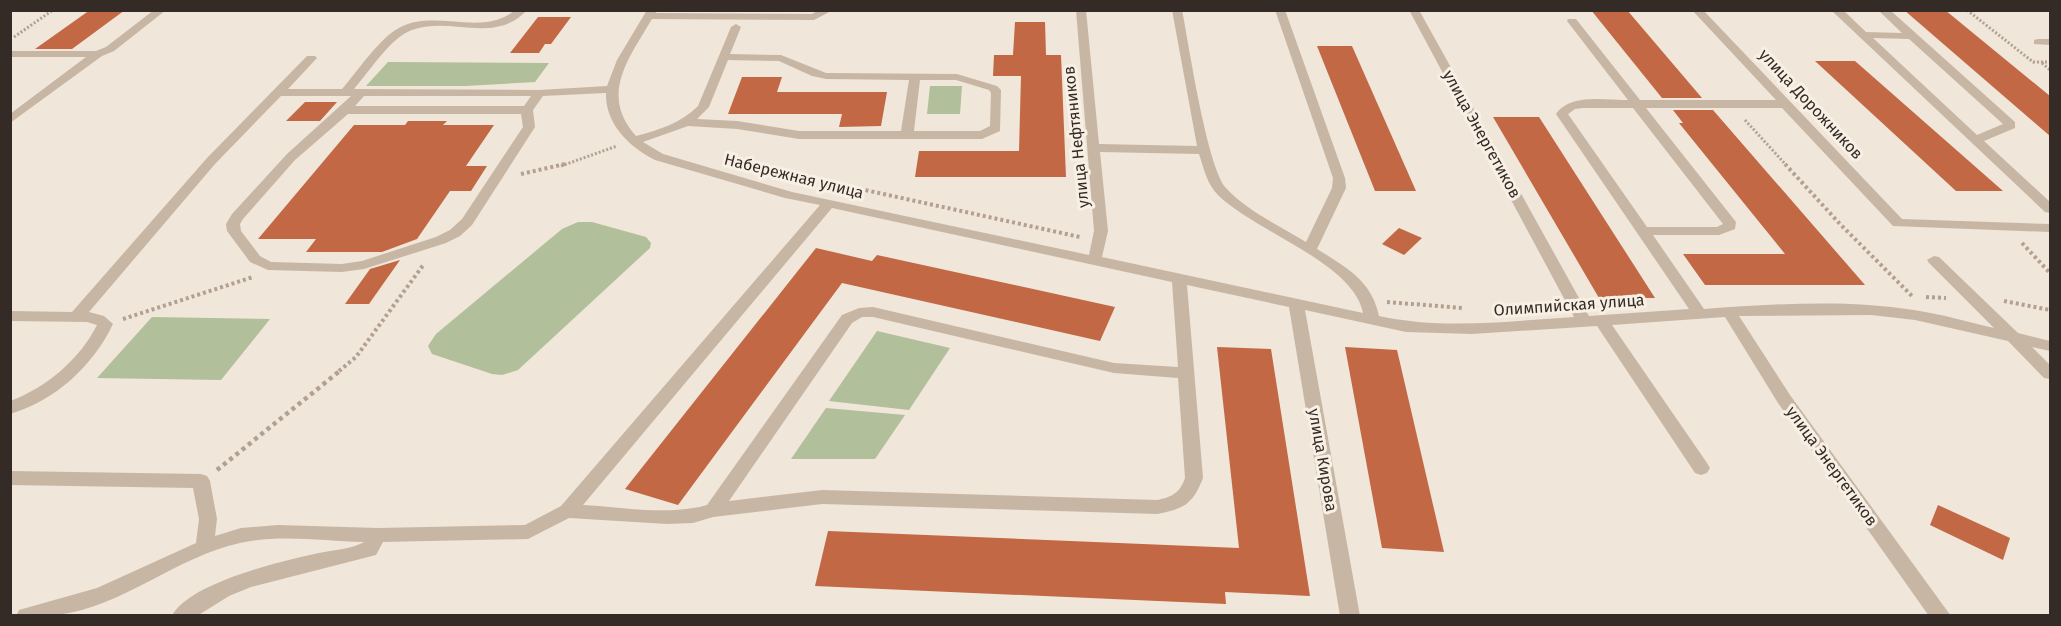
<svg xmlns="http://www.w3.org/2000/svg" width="2061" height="626" font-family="'Fira Sans',sans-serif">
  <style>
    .green { fill: #b1bf9a }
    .building { fill: #c26845 }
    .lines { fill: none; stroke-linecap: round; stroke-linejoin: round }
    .path-far2 { stroke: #b3a090; stroke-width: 3; stroke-dasharray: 2 2; stroke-linecap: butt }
    .path-far1 { stroke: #b3a090; stroke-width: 4; stroke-dasharray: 3 3; stroke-linecap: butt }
    .path { stroke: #b3a090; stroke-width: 4.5; stroke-dasharray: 4 4; stroke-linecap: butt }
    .minor { fill: #c8b6a5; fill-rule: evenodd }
    .labels { text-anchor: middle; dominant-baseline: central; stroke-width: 6; stroke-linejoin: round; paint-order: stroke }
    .street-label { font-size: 16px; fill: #342b26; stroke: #f8f0e5 }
  </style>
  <rect width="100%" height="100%" fill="#f0e6d9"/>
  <g class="green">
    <path d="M 388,62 L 549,63 L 535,82 L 465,86 L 366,86 Z"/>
    <path d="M 930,86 L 962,86 L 960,114 L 927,114 Z"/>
    <path d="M 578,222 L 592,222 L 646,237 L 651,243 L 650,248 L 518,370 L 502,375 L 492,374 L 432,354 L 428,346 L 436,334 L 562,229 Z"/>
    <path d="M 152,317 L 270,319 L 221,380 L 97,378 Z"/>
    <path d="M 877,331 L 950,348 L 909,410 L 829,401 Z"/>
    <path d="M 826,408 L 905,415 L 875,459 L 791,459 Z"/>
  </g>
  <g class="building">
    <path d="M 90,10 L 125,10 L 72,49 L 35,49 Z"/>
    <path d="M 1591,10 L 1627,10 L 1702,98 L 1662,98 Z"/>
    <path d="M 1904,10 L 1945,10 L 2050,96 L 2050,136 Z"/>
    <path d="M 538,17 L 571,17 L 551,44 L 545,44 L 539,53 L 510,53 Z"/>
    <path d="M 1015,22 L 1045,22 L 1046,55 L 1061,55 L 1066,177 L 915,177 L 919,151 L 1019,151 L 1021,76 L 993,76 L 994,55 L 1013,55 Z"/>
    <path d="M 1317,46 L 1352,46 L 1416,191 L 1375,191 Z"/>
    <path d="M 1815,61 L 1855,61 L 2003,191 L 1956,191 Z"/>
    <path d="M 742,77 L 782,77 L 777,92 L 887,92 L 881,126 L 839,127 L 842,114 L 728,114 Z"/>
    <path d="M 305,102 L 337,102 L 320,121 L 286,121 Z"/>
    <path d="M 1673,110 L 1713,110 L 1865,285 L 1705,285 L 1683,254 L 1785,254 L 1679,123 L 1683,123 Z"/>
    <path d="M 1493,117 L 1539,117 L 1655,298 L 1599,298 Z"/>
    <path d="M 408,121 L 447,121 L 443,125 L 494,125 L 466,166 L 487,166 L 471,191 L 450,191 L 417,239 L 382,252 L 306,252 L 316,239 L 258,239 L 354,125 L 405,125 Z"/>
    <path d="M 1399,228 L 1422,238 L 1404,255 L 1382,244 Z"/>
    <path d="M 816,248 L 872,261 L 877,255 L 1115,307 L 1100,341 L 842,283 L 678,505 L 625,489 Z"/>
    <path d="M 400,260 L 369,304 L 345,304 L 370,269 Z"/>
    <path d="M 1217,347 L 1271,349 L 1310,596 L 1225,592 L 1226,604 L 815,586 L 828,531 L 1239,548 Z"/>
    <path d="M 1345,347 L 1397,350 L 1444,552 L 1382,548 Z"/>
    <path d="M 1938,505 L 2010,538 L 2003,560 L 1930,525 Z"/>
  </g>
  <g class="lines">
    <g class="path-far2">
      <path d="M 1967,10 L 2033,62 L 2050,62"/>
      <path d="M 14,37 L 53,10"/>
      <path d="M 2042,63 L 2050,70"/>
      <path d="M 1745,120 L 1787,166"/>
      <path d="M 561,166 L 617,146"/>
    </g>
    <g class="path-far1">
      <path d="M 1785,164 L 1840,224 L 1913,297"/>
      <path d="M 760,167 L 1080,237"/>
      <path d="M 521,174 L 565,164"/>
      <path d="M 2022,243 L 2050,273"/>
      <path d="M 1926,297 L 1946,298"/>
      <path d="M 2004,301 L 2050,310"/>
      <path d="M 1387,302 L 1463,308"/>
      <path d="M 123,319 L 253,277"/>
      <path d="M 339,371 L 356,357 L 424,264"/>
    </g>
    <path class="path" d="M 217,470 L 341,370"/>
    <g class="minor">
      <path d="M 154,10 L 166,10 L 114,51 L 102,56 L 10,123 L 10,114 L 86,57 L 10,57 L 10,51 L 96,51 L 106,47 Z"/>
      <path d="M 515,10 L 527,10 C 495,45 450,16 412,30 C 391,37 369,72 354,89 L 539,90 L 607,86 L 617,60 L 647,10 L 657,10 L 656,13 L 812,14 L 819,10 L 833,10 L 814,20 L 652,19 C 629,58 599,95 636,136 C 659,130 681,123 698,106 L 731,27 L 736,24 L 741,27 L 730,54 L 781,55 L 826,73 L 957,74 L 997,86 L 1001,90 L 1000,131 L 982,139 L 799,139 L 737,129 L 688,126 L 643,142 L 663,154 L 792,192 L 1089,255 L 1094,231 L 1076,10 L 1086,10 L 1099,144 L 1197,146 L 1172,10 L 1182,10 C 1189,45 1207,167 1226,188 C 1247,211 1280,226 1306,242 L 1332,188 L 1333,178 L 1275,10 L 1285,10 L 1345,178 L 1346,188 L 1317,249 C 1346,267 1372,281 1379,316 C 1443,330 1509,321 1574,317 L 1409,10 L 1419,10 L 1589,316 L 1689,309 L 1556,114 C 1570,93 1606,100 1628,100 L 1567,21 L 1568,19 L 1576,19 L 1640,100 L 1776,100 L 1692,10 L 1703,10 L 1902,219 L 2050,224 L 2050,232 L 1893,226 L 1782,108 L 1646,108 L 1736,222 L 1735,229 L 1719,235 L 1653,235 L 1704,309 C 1773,304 1846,299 1914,310 C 1941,314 1968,322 1994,328 L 1929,263 L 1927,260 L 1934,256 L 1939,257 L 2018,333 L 2050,341 L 2050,351 L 2032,347 L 2050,365 L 2050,379 L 2044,378 L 2008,341 L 1915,320 L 1871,315 L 1739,316 L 1790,395 L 1951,616 L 1929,616 L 1778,403 L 1725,317 L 1612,325 L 1707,463 L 1710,468 L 1707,473 L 1701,475 L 1695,473 L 1597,326 L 1472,334 L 1406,332 L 1305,310 L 1360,616 L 1340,616 L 1289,307 L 1187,285 L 1203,478 C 1193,504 1184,509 1157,514 L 822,504 L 713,517 L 693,523 L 667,524 L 569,518 L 528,539 L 383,542 L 376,555 L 251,587 L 229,596 L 197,616 L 172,616 C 188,583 285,560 319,553 C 333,550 353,549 364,542 C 324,541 279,534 240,543 C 176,557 124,606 58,615 C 45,617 30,616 16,616 L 19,610 L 26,608 L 97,588 L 196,543 L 199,519 L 193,488 L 10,485 L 10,471 L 201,474 L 207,476 L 210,481 L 217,519 L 215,536 L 241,528 L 278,525 L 378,528 L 525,525 L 561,506 L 820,205 L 785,198 L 655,160 C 629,147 605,124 606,93 L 543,96 L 533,110 L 535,127 L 472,225 L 460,236 L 446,243 L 364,269 L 342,272 L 268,270 L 250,262 L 227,231 L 226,224 L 232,214 L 287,154 L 351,96 L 281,96 L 215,164 L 89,312 L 104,316 L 113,324 C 93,366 55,401 10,414 L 10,401 C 46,388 80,359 97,325 L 87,322 L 10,321 L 10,311 L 72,312 L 207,158 L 307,56 L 315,56 L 317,58 L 288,89 L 342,89 C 358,71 381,35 403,26 C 438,10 484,37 515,10 ZM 728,60 L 779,61 L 812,76 L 826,79 L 909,80 L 901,131 L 799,131 L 737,121 L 697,119 L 709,107 ZM 920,80 L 956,80 L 989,90 L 991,93 L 990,126 L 980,131 L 914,131 ZM 364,96 L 531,96 L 524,106 L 355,106 ZM 1583,108 L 1633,108 L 1723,224 L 1717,227 L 1647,227 L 1568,114 L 1575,109 ZM 348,114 L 521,114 L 523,127 L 462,219 L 450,230 L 436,237 L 362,261 L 342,264 L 271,262 L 260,256 L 241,231 L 240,224 L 243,219 L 295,160 ZM 1100,152 L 1199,154 C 1204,169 1207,184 1218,195 C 1254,231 1354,263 1363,313 L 1102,257 L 1108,231 ZM 832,208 L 1172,282 L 1178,367 L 1114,363 L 873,307 L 859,308 L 842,315 L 707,505 C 668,516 623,507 583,505 ZM 862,317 L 873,317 L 1114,373 L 1178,378 L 1185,478 C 1180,493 1172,497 1157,500 L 822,490 L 729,501 L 852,323 Z"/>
      <path d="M 1831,10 L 1843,10 L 1866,32 L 1902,33 L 1878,10 L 1890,10 L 2015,122 L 2015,128 L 1984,141 L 2050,202 L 2050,213 L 2045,212 ZM 1873,38 L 1909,39 L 2003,124 L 1977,135 Z"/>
      <path d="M 2038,39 L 2050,39 L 2050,45 L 2034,44 L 2034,40 Z"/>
    </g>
  </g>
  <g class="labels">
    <g class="street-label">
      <text transform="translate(1811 104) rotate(47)">улица Дорожников</text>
      <text transform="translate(1482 134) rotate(61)">улица Энергетиков</text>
      <text transform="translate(1076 137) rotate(-96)">улица Нефтяников</text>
      <text transform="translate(794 176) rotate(14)">Набережная улица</text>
      <text transform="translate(1569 305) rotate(-4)">Олимпийская улица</text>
      <text transform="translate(1323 460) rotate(80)">улица Кирова</text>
      <text transform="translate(1832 466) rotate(54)">улица Энергетиков</text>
    </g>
  </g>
  <rect width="2061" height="626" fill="none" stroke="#342b26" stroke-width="24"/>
</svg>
